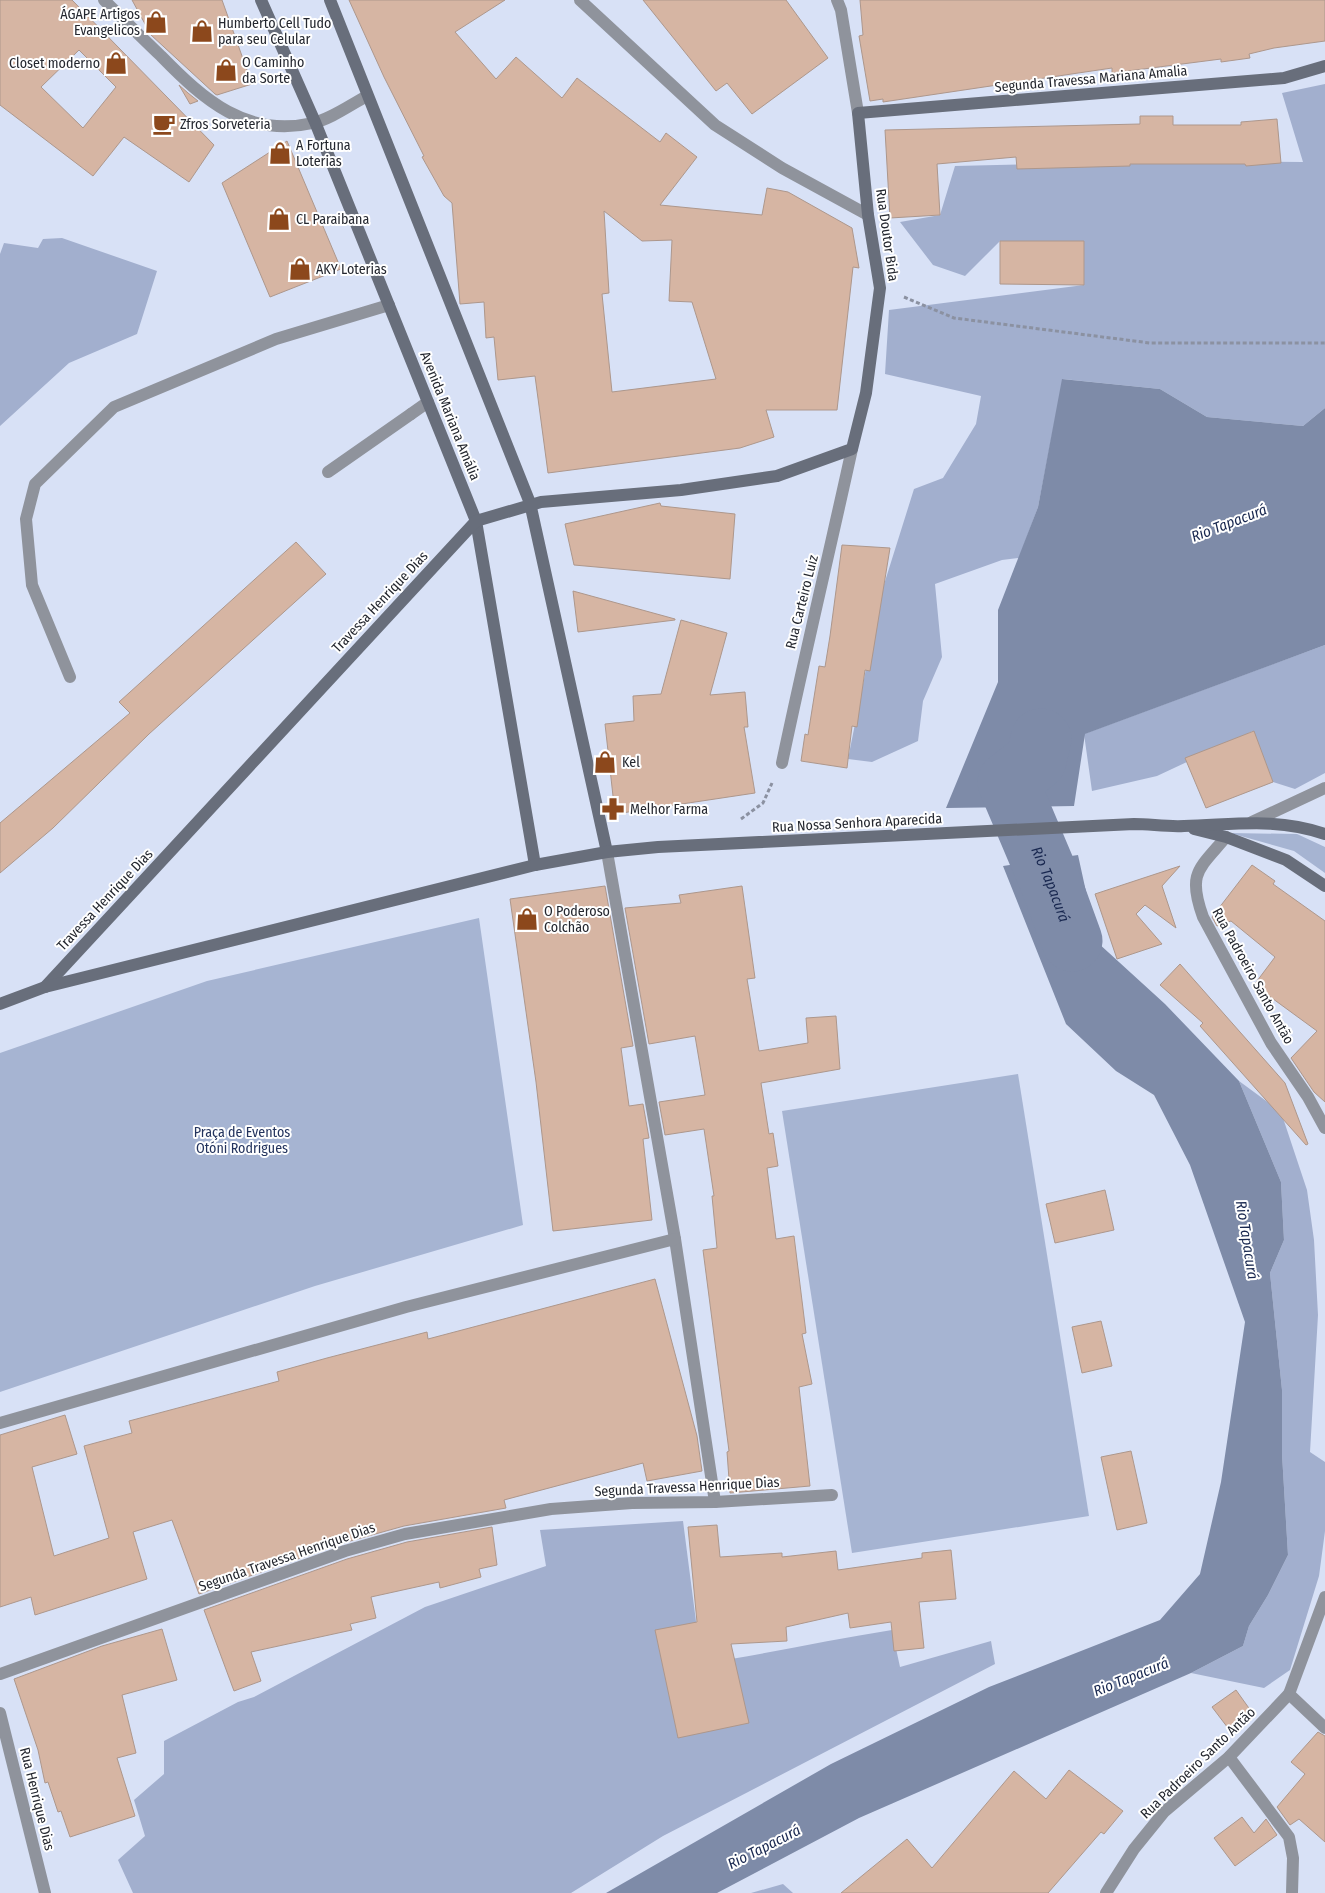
<svg xmlns="http://www.w3.org/2000/svg" width="1325" height="1893" font-family="'Fira Sans Condensed',sans-serif">
  <style>
    .green { fill: #a6b4d2 }
    .forest { fill: #a2afce }
    .water { fill: #7e8ba8 }
    .lines { fill: none; stroke-linecap: round; stroke-linejoin: round }
    .river { stroke: #7e8ba8; stroke-width: 61 }
    .building { fill: #d6b5a3; stroke: #ad978c; fill-rule: evenodd }
    .path { stroke: #8b91a1; stroke-width: 3; stroke-dasharray: 4 2.5; stroke-linecap: butt }
    .lane { stroke: #8f939c; stroke-width: 12 }
    .street { stroke: #8f939c; stroke-width: 12 }
    .secondary { stroke: #686e7b; stroke-width: 12 }
    .labels { text-anchor: middle; dominant-baseline: central; stroke-width: 4; stroke-linejoin: round; paint-order: stroke }
    .poi-label { font-size: 14px; fill: #24272f; stroke: #fff; text-anchor: start }
    .street-label { font-size: 14px; fill: #24272f; stroke: #fff }
    .park-label { font-size: 14px; fill: #23335d; stroke: #fff }
    .water-label { font-size: 15px; font-style: italic; fill: #18274f; stroke: #fff }
  </style>
  <rect width="100%" height="100%" fill="#d8e1f6"/>
  <g class="green">
    <path d="M 1230,833 L 1297,834 L 1325,847 L 1325,873 L 1294,851 Z"/>
    <path d="M 479,918 L 523,1225 L 315,1286 L 0,1392 L 0,1053 L 207,981 Z"/>
    <path d="M 1018,1074 L 1089,1516 L 852,1553 L 782,1111 Z"/>
  </g>
  <g class="forest">
    <path d="M 1325,84 L 1325,408 L 1303,426 L 1207,417 L 1160,389 L 1063,379 L 1038,507 L 1019,558 L 1002,560 L 935,584 L 942,657 L 923,701 L 918,741 L 872,762 L 848,759 L 881,594 L 914,489 L 943,478 L 976,424 L 981,396 L 885,374 L 889,310 L 1084,285 L 1084,241 L 1000,241 L 965,276 L 933,265 L 900,222 L 940,215 L 955,166 L 1164,161 L 1303,162 L 1282,93 Z"/>
    <path d="M 62,238 L 157,271 L 137,334 L 69,363 L 0,426 L 0,254 L 4,243 L 38,248 L 43,239 Z"/>
    <path d="M 1325,645 L 1325,773 L 1295,789 L 1273,782 L 1253,731 L 1157,776 L 1092,791 L 1084,734 Z"/>
    <path d="M 1239,1081 L 1281,1112 L 1307,1190 L 1314,1240 L 1318,1315 L 1310,1452 L 1325,1462 L 1325,1531 L 1319,1576 L 1290,1670 L 1264,1688 L 1191,1673 L 1243,1646 L 1249,1626 L 1268,1595 L 1288,1555 L 1282,1454 L 1282,1390 L 1270,1273 L 1284,1240 L 1281,1182 Z"/>
    <path d="M 683,1521 L 698,1637 L 698,1664 C 763,1655 827,1640 892,1630 L 900,1667 L 991,1641 L 995,1664 L 663,1836 L 571,1893 L 133,1893 L 118,1860 L 145,1836 L 134,1800 L 164,1774 L 164,1741 L 238,1702 L 254,1697 L 425,1607 L 546,1566 L 540,1530 Z"/>
    <path d="M 783,1884 L 793,1893 L 751,1893 Z"/>
  </g>
  <g class="water">
    <path d="M 1062,379 L 1160,389 L 1207,417 L 1303,426 L 1325,408 L 1325,645 L 1085,734 L 1074,806 L 946,808 L 998,682 L 998,610 L 1038,507 Z"/>
    <path d="M 1078,855 L 1097,942 L 1165,1004 L 1239,1081 L 1281,1182 L 1284,1240 L 1270,1273 L 1282,1390 L 1282,1454 L 1288,1555 L 1268,1595 L 1249,1626 L 1243,1646 L 1191,1673 L 859,1818 L 717,1893 L 606,1893 L 831,1764 L 989,1687 L 1160,1620 L 1200,1574 L 1221,1482 L 1245,1322 L 1190,1165 L 1154,1095 L 1116,1071 L 1066,1024 L 1003,866 Z"/>
  </g>
  <g class="lines">
    <path class="river" id="s1" d="M 1041,739 L 1036,760 L 1008,782 L 1052,886 L 1072,941"/>
  </g>
  <g class="building">
    <path d="M 0,0 L 72,0 L 214,145 L 189,182 L 124,137 L 93,176 L 0,105 ZM 79,50 L 116,87 L 83,128 L 41,87 Z"/>
    <path d="M 132,0 L 222,0 L 252,84 L 217,95 L 215,94 L 151,35 Z"/>
    <path d="M 349,0 L 505,0 L 455,32 L 496,79 L 516,57 L 562,98 L 577,78 L 660,142 L 666,133 L 697,157 L 660,205 L 762,215 L 767,188 L 788,192 L 852,228 L 859,268 L 853,267 L 837,410 L 766,410 L 774,437 L 740,448 L 548,473 L 535,376 L 498,380 L 494,337 L 486,338 L 484,302 L 460,304 L 452,203 L 444,196 L 422,157 L 424,156 L 384,77 ZM 604,211 L 642,241 L 672,240 L 669,301 L 692,302 L 716,379 L 612,392 L 602,294 L 609,293 Z"/>
    <path d="M 643,0 L 786,0 L 828,58 L 752,114 L 727,83 L 716,91 Z"/>
    <path d="M 860,0 L 1325,0 L 1325,41 L 1274,48 L 1249,54 L 1250,58 L 1221,62 L 1221,59 L 1112,73 L 1112,68 L 883,102 L 883,99 L 870,101 L 859,36 L 863,35 Z"/>
    <path d="M 179,85 L 188,93 L 198,101 L 190,104 Z"/>
    <path d="M 1140,116 L 1173,116 L 1173,125 L 1241,125 L 1241,122 L 1277,119 L 1281,163 L 1246,166 L 1245,164 L 1130,164 L 1130,166 L 1017,169 L 1016,157 L 937,164 L 940,215 L 890,218 L 885,130 L 1140,124 Z"/>
    <path d="M 287,141 L 341,269 L 270,297 L 222,183 Z"/>
    <path d="M 1000,241 L 1084,241 L 1084,285 L 1000,284 Z"/>
    <path d="M 660,503 L 661,506 L 735,514 L 730,579 L 574,565 L 565,524 Z"/>
    <path d="M 296,542 L 326,574 L 149,734 L 53,828 L 0,873 L 0,823 L 130,713 L 119,702 Z"/>
    <path d="M 842,545 L 890,548 L 870,671 L 865,670 L 857,727 L 852,726 L 847,768 L 801,761 L 805,734 L 808,735 L 819,666 L 825,667 L 830,636 Z"/>
    <path d="M 573,591 L 675,619 L 675,620 L 578,632 Z"/>
    <path d="M 681,620 L 727,633 L 710,695 L 745,692 L 748,727 L 744,727 L 755,793 L 615,814 L 605,724 L 634,721 L 633,696 L 661,694 Z"/>
    <path d="M 1254,731 L 1273,782 L 1206,808 L 1185,758 Z"/>
    <path d="M 1252,865 L 1275,881 L 1273,884 L 1325,921 L 1325,1102 L 1314,1092 L 1291,1058 L 1317,1031 L 1254,985 L 1275,957 L 1231,921 L 1217,926 L 1212,917 Z"/>
    <path d="M 1180,866 L 1162,886 L 1176,928 L 1145,905 L 1136,914 L 1162,944 L 1117,959 L 1095,894 Z"/>
    <path d="M 605,886 L 633,1046 L 621,1048 L 629,1106 L 643,1104 L 649,1138 L 643,1139 L 652,1220 L 553,1231 L 536,1082 L 510,899 Z"/>
    <path d="M 742,886 L 755,978 L 747,979 L 759,1051 L 808,1043 L 806,1018 L 836,1016 L 840,1069 L 761,1083 L 769,1134 L 773,1133 L 778,1166 L 767,1168 L 776,1239 L 794,1236 L 806,1333 L 802,1334 L 812,1384 L 799,1387 L 810,1486 L 730,1493 L 727,1452 L 729,1451 L 703,1250 L 717,1248 L 712,1196 L 714,1196 L 704,1129 L 665,1135 L 659,1102 L 705,1095 L 695,1036 L 649,1044 L 625,908 L 681,903 L 679,895 Z"/>
    <path d="M 1180,964 L 1285,1083 L 1308,1144 L 1306,1145 L 1200,1026 L 1203,1023 L 1160,985 Z"/>
    <path d="M 1105,1190 L 1114,1230 L 1055,1243 L 1046,1204 Z"/>
    <path d="M 655,1279 L 697,1436 L 702,1471 L 647,1481 L 643,1463 L 504,1500 L 506,1508 L 404,1526 L 343,1543 L 199,1594 L 172,1520 L 133,1532 L 147,1579 L 35,1615 L 31,1597 L 0,1607 L 0,1435 L 65,1415 L 77,1454 L 32,1467 L 54,1556 L 109,1538 L 84,1446 L 132,1433 L 129,1421 L 279,1381 L 277,1372 L 327,1358 L 427,1332 L 428,1339 Z"/>
    <path d="M 1101,1321 L 1112,1366 L 1082,1373 L 1072,1327 Z"/>
    <path d="M 1131,1451 L 1147,1523 L 1117,1530 L 1101,1457 Z"/>
    <path d="M 717,1525 L 720,1557 L 782,1553 L 782,1557 L 836,1551 L 838,1570 L 922,1558 L 922,1553 L 951,1550 L 956,1599 L 919,1602 L 924,1648 L 894,1651 L 891,1622 L 850,1628 L 848,1613 L 786,1627 L 787,1641 L 731,1644 L 749,1723 L 678,1738 L 655,1630 L 697,1622 L 688,1527 Z"/>
    <path d="M 492,1527 L 497,1565 L 479,1569 L 481,1577 L 440,1588 L 439,1582 L 371,1597 L 376,1618 L 350,1624 L 352,1630 L 251,1652 L 261,1681 L 234,1691 L 204,1610 L 347,1559 L 407,1542 Z"/>
    <path d="M 162,1629 L 177,1680 L 122,1695 L 136,1753 L 117,1758 L 135,1816 L 70,1837 L 61,1811 L 58,1812 L 48,1782 L 45,1783 L 38,1750 L 14,1679 L 102,1646 Z"/>
    <path d="M 1236,1690 L 1251,1711 L 1228,1728 L 1212,1707 Z"/>
    <path d="M 1318,1732 L 1325,1736 L 1325,1842 L 1299,1819 L 1290,1825 L 1277,1807 L 1305,1774 L 1291,1762 Z"/>
    <path d="M 1069,1770 L 1123,1811 L 1104,1834 L 1101,1832 L 1048,1893 L 841,1893 L 907,1839 L 932,1868 L 1014,1771 L 1046,1799 Z"/>
    <path d="M 1242,1817 L 1254,1833 L 1266,1819 L 1277,1835 L 1235,1866 L 1214,1838 Z"/>
  </g>
  <g class="lines">
    <g class="path">
      <path d="M 904,297 L 954,318 L 1150,343 L 1325,343"/>
      <path d="M 741,819 L 763,803 L 772,783"/>
    </g>
    <g class="lane">
      <path d="M 328,472 L 411,414"/>
      <path d="M 70,677 L 32,585 L 26,519 L 35,484 L 114,407 L 276,339 L 389,305"/>
      <path d="M 1289,1694 L 1325,1597"/>
    </g>
    <g class="street">
      <path d="M 104,0 C 123,19 142,38 161,56 C 204,100 246,138 313,123 C 331,119 350,105 367,96"/>
      <path d="M 580,0 L 715,125 L 782,168 L 868,215"/>
      <path d="M 837,0 L 841,10 L 858,113"/>
      <path d="M 411,414 L 428,402"/>
      <path d="M 782,763 C 804,658 829,554 852,449"/>
      <path d="M 1252,822 L 1325,788"/>
      <path d="M 1226,837 C 1199,869 1187,873 1203,917 L 1271,1043 L 1308,1097 L 1325,1128"/>
      <path d="M 607,852 L 675,1239 L 715,1502"/>
      <path d="M 0,1423 L 406,1307 L 675,1239"/>
      <path d="M 0,1674 L 345,1551 L 405,1534 L 551,1509 L 632,1503 L 715,1502 L 832,1495"/>
      <path d="M 0,1713 L 45,1893"/>
      <path d="M 1229,1757 L 1289,1837 L 1293,1858 L 1292,1893"/>
      <path d="M 1106,1893 L 1134,1849 L 1164,1812 L 1229,1757 L 1289,1694 L 1325,1728"/>
    </g>
    <g class="secondary">
      <path d="M 261,0 L 315,122 L 476,521 L 535,865"/>
      <path d="M 330,0 L 530,503 L 607,852"/>
      <path d="M 1194,829 L 1226,837 L 1286,860 L 1325,886"/>
      <path d="M 45,987 L 476,521 L 541,502 L 681,490 L 777,476 L 852,449 L 866,393 L 880,288 L 868,215 L 858,113 L 1284,78 L 1325,66"/>
      <path d="M 0,1004 L 45,987 L 535,865 L 607,852 L 658,847 L 1134,824 C 1150,824 1167,827 1184,826 C 1234,825 1276,817 1325,834"/>
    </g>
  </g>
  <defs>
    <symbol id="shop-bare" viewBox="-9 -9 18 18"><path d="M-5-2.5h2.3a2.7 3.5 0 0 1 5.4 0H5L5.5 6h-11ZM-1.5-2.5h3a1.5 2.3 0 0 0-3 0Z" fill="#8c481c" stroke="#fff" stroke-width="2.5" paint-order="stroke"/></symbol>
    <symbol id="cafe-bare" viewBox="-9 -9 18 18"><path d="M-5.5-4.5H6V0H3Q3 3.5 0 3.5H-2.5Q-5.5 3.5-5.5 0ZM3-3.2v2h1.7v-2ZM-6 4.5H4V6H-6Z" fill="#8c481c" stroke="#fff" stroke-width="2.5" paint-order="stroke"/></symbol>
    <symbol id="pharmacy-bare" viewBox="-9 -9 18 18"><path d="M-2-6h4v4h4v4h-4v4h-4v-4h-4v-4h4Z" fill="#8c481c" stroke="#fff" stroke-width="2.5" paint-order="stroke"/></symbol>
  </defs>
  <g fill-rule="evenodd">
    <use href="#shop-bare" x="140" y="6" width="32" height="32"/>
    <use href="#shop-bare" x="186" y="15" width="32" height="32"/>
    <use href="#shop-bare" x="100" y="47" width="32" height="32"/>
    <use href="#shop-bare" x="210" y="54" width="32" height="32"/>
    <use href="#cafe-bare" x="148" y="108" width="32" height="32"/>
    <use href="#shop-bare" x="264" y="137" width="32" height="32"/>
    <use href="#shop-bare" x="263" y="203" width="32" height="32"/>
    <use href="#shop-bare" x="284" y="253" width="32" height="32"/>
    <use href="#shop-bare" x="589" y="746" width="32" height="32"/>
    <use href="#pharmacy-bare" x="597" y="793" width="32" height="32"/>
    <use href="#shop-bare" x="511" y="903" width="32" height="32"/>
  </g>
  <g class="labels">
    <g class="poi-label">
      <text x="140" y="14" text-anchor="end">ÁGAPE Artigos<tspan x="140" dy="16">Evangelicos</tspan></text>
      <text x="218" y="23">Humberto Cell Tudo<tspan x="218" dy="16">para seu Celular</tspan></text>
      <text x="242" y="62">O Caminho<tspan x="242" dy="16">da Sorte</tspan></text>
      <text x="100" y="63" text-anchor="end">Closet moderno</text>
      <text x="180" y="124">Zfros Sorveteria</text>
      <text x="296" y="145">A Fortuna<tspan x="296" dy="16">Loterias</tspan></text>
      <text x="296" y="219">CL Paraibana</text>
      <text x="316" y="269">AKY Loterias</text>
      <text x="622" y="762">Kel</text>
      <text x="630" y="809">Melhor Farma</text>
      <text x="544" y="911">O Poderoso<tspan x="544" dy="16">Colchão</tspan></text>
    </g>
    <g class="street-label">
      <text transform="translate(1091 79) rotate(-5)">Segunda Travessa Mariana Amalia</text>
      <text transform="translate(887 235) rotate(82)">Rua Doutor Bida</text>
      <text transform="translate(450 416) rotate(68)">Avenida Mariana Amália</text>
      <text transform="translate(380 602) rotate(-47)">Travessa Henrique Dias</text>
      <text transform="translate(802 602) rotate(-76)">Rua Carteiro Luiz</text>
      <text transform="translate(857 823) rotate(-3)">Rua Nossa Senhora Aparecida</text>
      <text transform="translate(105 900) rotate(-47)">Travessa Henrique Dias</text>
      <text transform="translate(1253 976) rotate(61)">Rua Padroeiro Santo Antão</text>
      <text transform="translate(687 1487) rotate(-3)">Segunda Travessa Henrique Dias</text>
      <text transform="translate(287 1557) rotate(-19)">Segunda Travessa Henrique Dias</text>
      <text transform="translate(1198 1763) rotate(-44)">Rua Padroeiro Santo Antão</text>
      <text transform="translate(37 1799) rotate(76)">Rua Henrique Dias</text>
    </g>
    <g class="park-label">
      <text x="242" y="1132">Praça de Eventos<tspan x="242" dy="16">Otóni Rodrigues</tspan></text>
    </g>
    <g class="water-label">
      <text transform="translate(1229 523) rotate(-21)">Rio Tapacurá</text>
      <text stroke="none"><textPath href="#s1" startOffset="168">Rio Tapacurá</textPath></text>
      <text transform="translate(1247 1240) rotate(81)">Rio Tapacurá</text>
      <text transform="translate(1131 1677) rotate(-22)">Rio Tapacurá</text>
      <text transform="translate(764 1847) rotate(-27)">Rio Tapacurá</text>
    </g>
  </g>
</svg>
